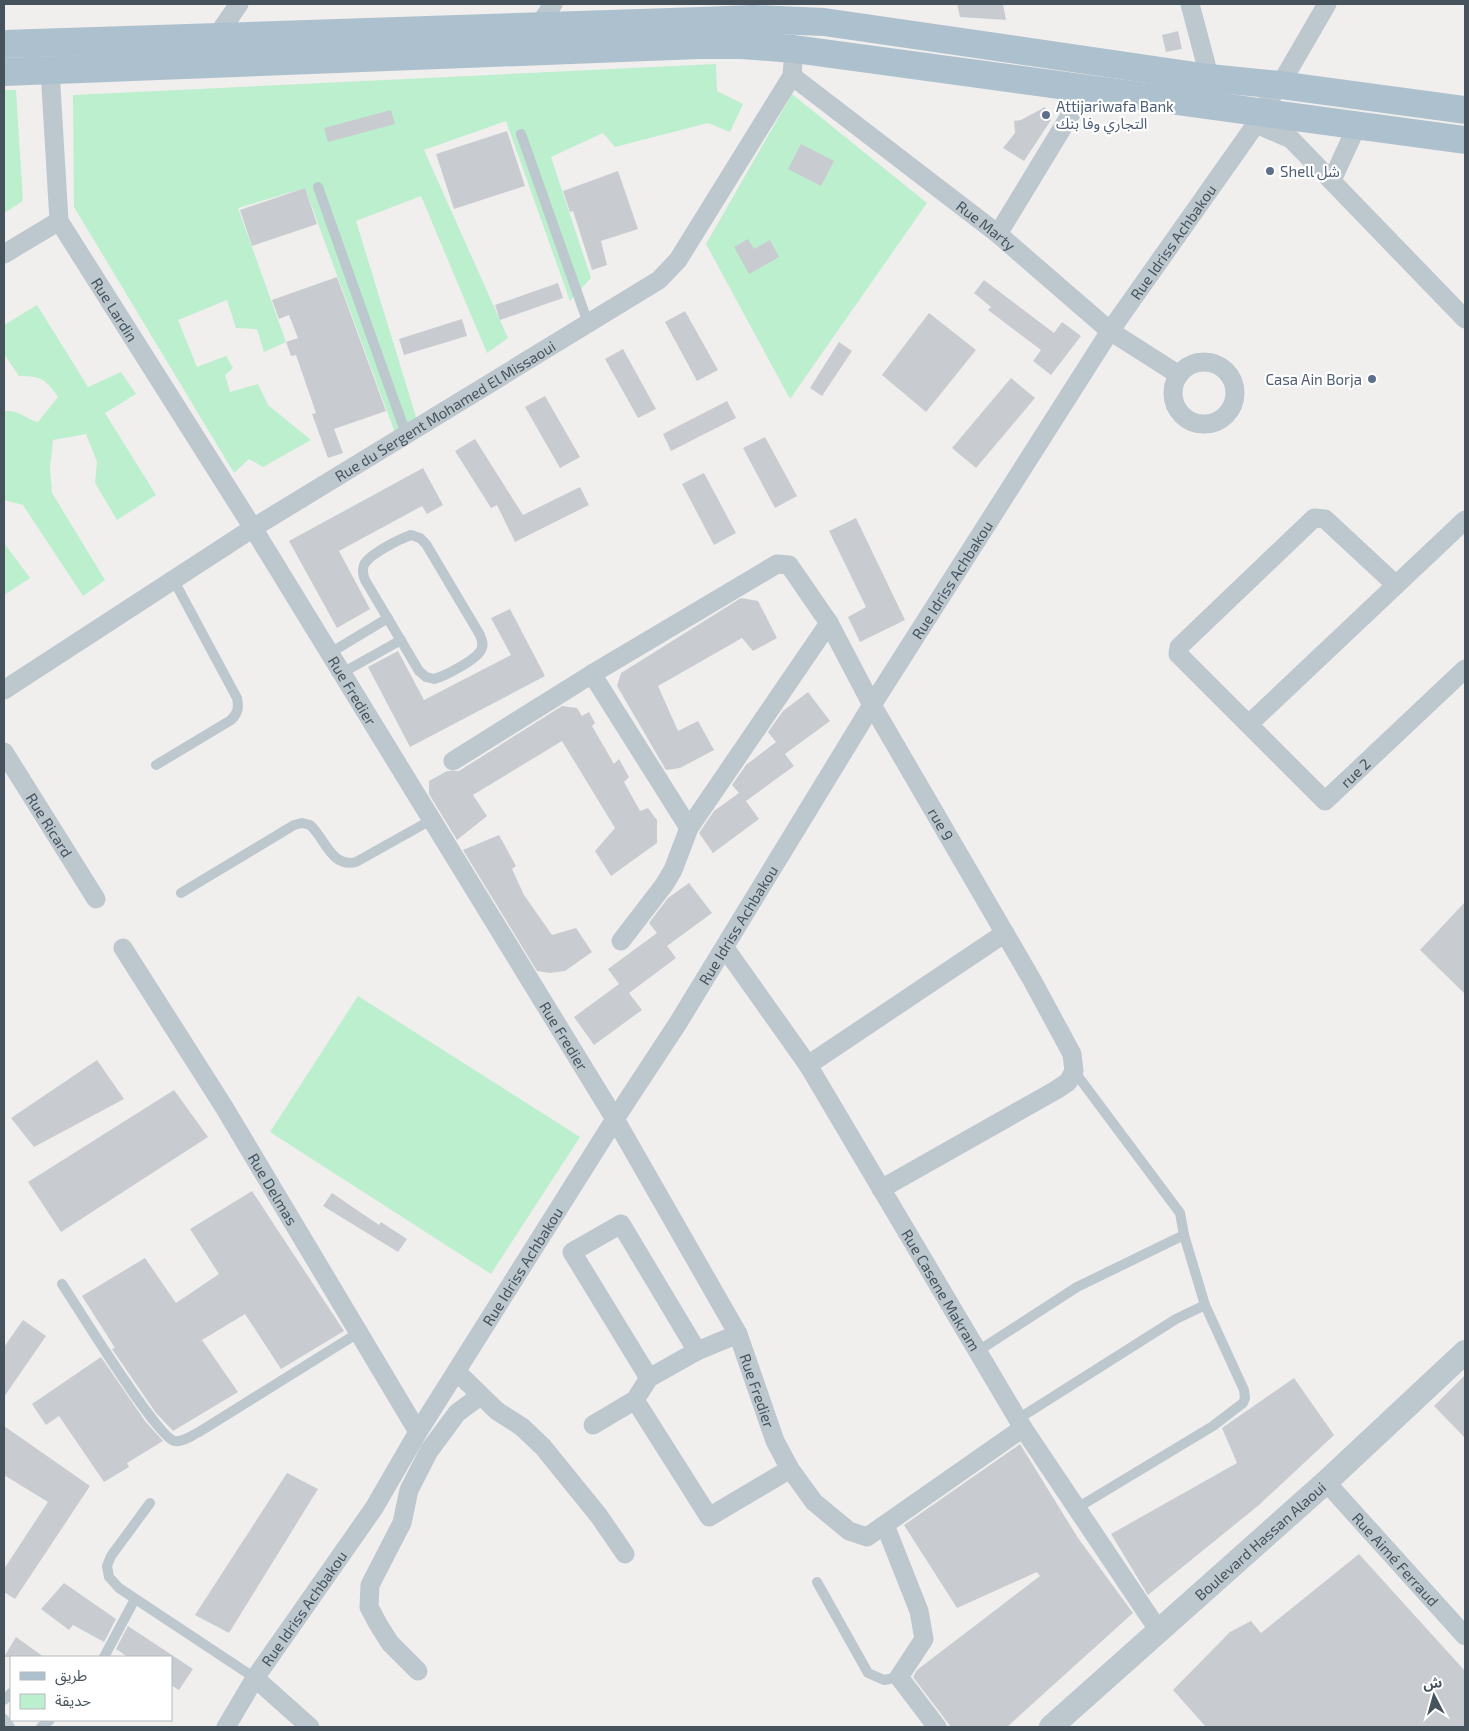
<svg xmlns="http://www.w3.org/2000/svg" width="1469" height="1731" font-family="'Exo 2','Noto Sans Arabic',sans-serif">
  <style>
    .green { fill: #bcefcd }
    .building { fill: #c8ccd1 }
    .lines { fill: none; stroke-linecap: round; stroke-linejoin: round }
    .service { stroke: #bcc7ce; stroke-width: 10 }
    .minor { stroke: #bcc7ce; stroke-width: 19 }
    .tertiary { stroke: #bcc7ce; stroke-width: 24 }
    .primary { stroke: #adc0ce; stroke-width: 28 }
    .service-dot { fill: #5c6f8a; stroke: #fff; stroke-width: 2 }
    .labels { text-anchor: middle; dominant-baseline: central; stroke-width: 4.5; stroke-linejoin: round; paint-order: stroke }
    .service-label { font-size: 15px; fill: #4e5e75; stroke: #fff; text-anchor: start }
    .street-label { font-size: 15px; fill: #46535c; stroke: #fff }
  </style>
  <rect width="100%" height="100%" fill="#f1eeee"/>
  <g class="green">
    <path d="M 716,64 L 717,91 L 743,104 L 730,132 L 708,123 L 615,147 L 603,133 L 551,157 L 591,278 L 570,301 L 506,121 L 424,150 L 508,338 L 487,353 L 421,196 L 356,221 L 417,420 L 395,433 L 305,188 L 238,208 L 286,342 L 264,352 L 257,329 L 236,328 L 227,300 L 178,320 L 197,367 L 226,356 L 233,368 L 225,375 L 230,392 L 258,384 L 268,405 L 311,440 L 263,467 L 249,459 L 234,473 L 74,207 L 73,95 Z"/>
    <path d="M 4,90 L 16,90 L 23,201 L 4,213 Z"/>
    <path d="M 792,94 L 927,203 L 790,399 L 706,244 Z"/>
    <path d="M 37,305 L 88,387 L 121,372 L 136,394 L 105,413 L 156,495 L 117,520 L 95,483 L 97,462 L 86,434 L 53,440 L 50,468 L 52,493 L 105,580 L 83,596 L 23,505 L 4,500 L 4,411 C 21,410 23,418 38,422 L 58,397 C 46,379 41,376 19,376 L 4,354 L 4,325 Z"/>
    <path d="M 4,543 L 30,578 L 4,595 Z"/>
    <path d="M 358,996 L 580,1137 L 491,1274 L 270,1132 Z"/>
  </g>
  <g class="building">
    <path d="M 957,4 L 1003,4 L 1006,20 L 960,17 Z"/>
    <path d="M 1178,31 L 1182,49 L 1166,52 L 1162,35 Z"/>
    <path d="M 1045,107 L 1051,120 L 1024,161 L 1003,148 L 1015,133 L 1014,121 L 1021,120 Z"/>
    <path d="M 391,110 L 395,124 L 328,142 L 324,128 Z"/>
    <path d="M 507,131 L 525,186 L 454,209 L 436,154 Z"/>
    <path d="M 801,144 L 834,161 L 821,186 L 788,169 Z"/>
    <path d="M 618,171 L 638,229 L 601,241 L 607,265 L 592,270 L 573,211 L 570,212 L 563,191 Z"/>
    <path d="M 305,188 L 317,224 L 252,246 L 240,210 Z"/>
    <path d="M 748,239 L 754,249 L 770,240 L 779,257 L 749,274 L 734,247 Z"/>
    <path d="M 337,277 L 386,411 L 334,429 L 343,453 L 328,458 L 312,414 L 316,413 L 296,355 L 291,356 L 286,342 L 298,338 L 289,315 L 279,319 L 272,300 Z"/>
    <path d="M 984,280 L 1054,333 L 1062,322 L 1081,336 L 1051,375 L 1033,361 L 1041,350 L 988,310 L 991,307 L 974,293 Z"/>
    <path d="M 558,283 L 563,298 L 500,320 L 495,305 Z"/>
    <path d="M 685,311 L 718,370 L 697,381 L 665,322 Z"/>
    <path d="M 929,313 L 976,350 L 926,412 L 882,375 Z"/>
    <path d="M 462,319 L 467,336 L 404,355 L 399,339 Z"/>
    <path d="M 839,342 L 852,351 L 822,396 L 810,388 Z"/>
    <path d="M 623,349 L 656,409 L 638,418 L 605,359 Z"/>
    <path d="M 1011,378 L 1035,398 L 976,468 L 952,448 Z"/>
    <path d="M 545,396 L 580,457 L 560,468 L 525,407 Z"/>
    <path d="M 727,401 L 736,418 L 671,451 L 663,434 Z"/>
    <path d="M 765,437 L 797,496 L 775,508 L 743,448 Z"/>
    <path d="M 475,439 L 523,515 L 580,487 L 589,505 L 515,542 L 497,505 L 491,508 L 455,451 Z"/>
    <path d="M 423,468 L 443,505 L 427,514 L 422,506 L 339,551 L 370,609 L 337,628 L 289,541 Z"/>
    <path d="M 704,473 L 736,533 L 714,545 L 682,484 Z"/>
    <path d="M 856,518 L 905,620 L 860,642 L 848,617 L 866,607 L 829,531 Z"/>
    <path d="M 741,598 L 758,601 L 777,638 L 753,651 L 742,638 L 658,686 L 678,731 L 698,721 L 714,750 L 680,768 L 666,770 L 617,686 L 621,673 Z"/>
    <path d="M 510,609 L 545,676 L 410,747 L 368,667 L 398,651 L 424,700 L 511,655 L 491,618 Z"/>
    <path d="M 808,692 L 830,721 L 785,754 L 794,766 L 746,801 L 759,819 L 713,853 L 699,833 L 714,811 L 739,793 L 732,785 L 746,765 L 776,742 L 768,732 L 783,711 Z"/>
    <path d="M 562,706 L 577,708 L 582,716 L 589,712 L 595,723 L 592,726 L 614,764 L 619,759 L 629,777 L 624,782 L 640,811 L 648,808 L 657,820 L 657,843 L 611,876 L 595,851 L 615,828 L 562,741 L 473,795 L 487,816 L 457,840 L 429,794 L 429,781 L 447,771 L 459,771 Z"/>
    <path d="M 499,835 L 516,866 L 512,869 L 524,895 L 552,935 L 576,928 L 592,952 L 565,971 L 550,973 L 537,971 L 463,850 Z"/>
    <path d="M 689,883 L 712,913 L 667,946 L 676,958 L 629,993 L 642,1010 L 594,1045 L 574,1017 L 619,984 L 608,969 L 657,933 L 649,923 L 668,898 Z"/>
    <path d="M 1465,902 L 1465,994 L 1420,950 Z"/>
    <path d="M 97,1060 L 124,1099 L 34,1147 L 11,1118 Z"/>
    <path d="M 174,1090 L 208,1137 L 61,1232 L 28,1182 Z"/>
    <path d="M 252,1191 L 344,1331 L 281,1369 L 245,1314 L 202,1340 L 238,1392 L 173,1431 L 156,1413 L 112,1349 L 115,1348 L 82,1296 L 145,1258 L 176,1303 L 219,1274 L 190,1229 Z"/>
    <path d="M 332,1193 L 379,1225 L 381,1222 L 407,1239 L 398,1252 L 323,1206 Z"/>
    <path d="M 23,1320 L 46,1336 L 4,1397 L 4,1347 Z"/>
    <path d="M 101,1357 L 145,1421 L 163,1441 L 127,1463 L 129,1467 L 104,1482 L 59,1416 L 46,1425 L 32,1404 Z"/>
    <path d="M 1465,1375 L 1465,1438 L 1434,1406 Z"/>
    <path d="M 1294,1378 L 1334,1435 L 1259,1505 L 1148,1595 L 1111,1534 L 1237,1463 L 1222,1428 Z"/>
    <path d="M 4,1426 L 90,1486 L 15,1599 L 4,1592 L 4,1569 L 48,1502 L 4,1475 Z"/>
    <path d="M 1020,1444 L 1078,1538 L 1133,1613 L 1007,1727 L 951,1727 L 913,1677 L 917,1670 L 1040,1576 L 1037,1572 L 957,1608 L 904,1525 Z"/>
    <path d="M 287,1473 L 318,1489 L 229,1633 L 195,1615 Z"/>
    <path d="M 1359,1554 L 1465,1671 L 1465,1727 L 1206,1727 L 1173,1690 L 1230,1632 L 1251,1621 L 1261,1633 Z"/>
    <path d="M 64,1583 L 116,1619 L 104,1642 L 73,1625 L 69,1630 L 41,1609 Z"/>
    <path d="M 128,1626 L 193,1669 L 179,1690 L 171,1685 L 171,1657 L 128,1657 L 116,1649 Z"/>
    <path d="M 16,1637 L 44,1657 L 4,1657 Z"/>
  </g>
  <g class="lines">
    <g class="service">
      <path d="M 521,134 L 588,323"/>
      <path d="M 318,187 L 406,434"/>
      <path d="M 411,535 L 420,538 L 426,544 L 480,635 C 482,640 484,645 481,650 C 476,660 445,676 434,679 L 426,677 L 419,671 L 365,580 C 363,575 362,570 364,565 C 369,554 400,539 411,535 Z"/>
      <path d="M 330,653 L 388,618"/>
      <path d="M 342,673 L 401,640"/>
      <path d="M 156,765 L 231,720 C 238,713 239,708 237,698 L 173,579"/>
      <path d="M 181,893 L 294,825 L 302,823 L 310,825 C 325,838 331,868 356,862 L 433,819"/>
      <path d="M 1074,1071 L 1180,1213 L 1184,1235 L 1205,1305"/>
      <path d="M 62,1284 C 78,1308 155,1434 174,1441 C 182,1443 192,1435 199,1432 L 358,1333"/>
      <path d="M 978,1351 L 1077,1287 L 1184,1235"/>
      <path d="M 1018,1419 L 1176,1319 L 1205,1305 L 1244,1390 L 1245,1398 L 1243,1403 L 1213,1426 L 1077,1508"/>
      <path d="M 150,1503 L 111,1556 L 107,1566 L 109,1577 L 119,1588 L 255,1678"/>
      <path d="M 817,1582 L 868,1673 L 884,1680 L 899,1677"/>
      <path d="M 104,1657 L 135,1599"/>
      <path d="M 4,1700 L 11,1693"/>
      <path d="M 4,1719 L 10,1727"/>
      <path d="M 41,1727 L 50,1720"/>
    </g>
    <g class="minor">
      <path d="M 1190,4 L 1212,87"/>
      <path d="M 1327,4 L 1280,85 L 1261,111 L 1256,124 L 1291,139 L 1465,319"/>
      <path d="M 536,36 L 538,27 L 553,4"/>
      <path d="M 216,37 L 239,4"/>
      <path id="s1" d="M 50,70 L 59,221 L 253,528 L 615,1119 L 738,1334 L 775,1441 L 790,1469 L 814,1502 L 849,1531 L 867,1537 L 1023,1428"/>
      <path id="s2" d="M 792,76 L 998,234 L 1110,331 L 1179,375"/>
      <path d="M 1332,180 L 1357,126"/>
      <path d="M 998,234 L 1086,89"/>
      <path d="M 4,254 L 59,221"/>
      <circle cx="1204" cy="393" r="31"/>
      <path id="s3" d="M 1396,585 L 1325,519 L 1314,518 L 1179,647 L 1178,654 L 1325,801 L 1465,669"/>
      <path d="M 592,674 L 689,828"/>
      <path id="s4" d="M 4,690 L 253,528 L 659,280 L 678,260 L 792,76 L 794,49"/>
      <path d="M 1249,724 L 1465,520"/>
      <path id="s5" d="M 4,752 L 96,899"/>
      <path id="s6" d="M 453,761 L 592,674 L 777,564 L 789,565 L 829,623 L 872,705 L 1032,980 L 1072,1054 L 1074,1071 L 1068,1082 L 1056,1090 L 881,1189"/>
      <path d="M 621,941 L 664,885 L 673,870 L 689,828 L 829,623"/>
      <path id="s7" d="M 123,948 L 224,1107 L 418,1432"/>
      <path id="s8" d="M 725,948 L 808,1065 L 1023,1428 L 1159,1631"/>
      <path d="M 808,1065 L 1005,933"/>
      <path d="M 457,1372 L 497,1411 L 522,1427 L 543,1447 L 599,1516 L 625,1554"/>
      <path d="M 649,1378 L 572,1252 L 621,1224 L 697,1351"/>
      <path d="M 635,1400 L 709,1517 L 790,1469"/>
      <path d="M 593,1425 L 635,1400 L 649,1378 L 697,1351 L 738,1334"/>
      <path id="s9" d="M 1326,1482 L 1465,1636"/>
      <path d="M 885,1525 L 919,1611 L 924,1639 L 899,1677 L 937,1727"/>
      <path d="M 418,1671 L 390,1643 L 378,1624 L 369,1607 L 370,1585 L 402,1523 L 409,1490 L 429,1451 L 457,1413 L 480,1396"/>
      <path d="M 255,1678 L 310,1727"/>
      <path id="s10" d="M 226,1727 L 255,1678 L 374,1508 L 418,1432 L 615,1119 L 678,1023 L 872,705 L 1110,331 L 1256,124"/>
    </g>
    <path class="tertiary" id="s11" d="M 1051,1727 L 1326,1482 L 1465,1352"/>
    <g class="primary">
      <path d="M 4,44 L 701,21 L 753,19 L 824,22 L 1209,78 L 1280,85 L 1465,110"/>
      <path d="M 4,72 L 699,45 L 742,45 L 794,49 L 1465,140"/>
    </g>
  </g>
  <g class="service-dot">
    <circle cx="1046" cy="115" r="5"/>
    <circle cx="1270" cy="171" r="5"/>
    <circle cx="1372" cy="379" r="5"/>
  </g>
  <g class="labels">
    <g class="service-label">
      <text x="1056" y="106">Attijariwafa Bank<tspan x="1056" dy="17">التجاري وفا بنك</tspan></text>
      <text x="1280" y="171">Shell شل</text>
      <text x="1362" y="379" text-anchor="end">Casa Ain Borja</text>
    </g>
    <g class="street-label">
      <text stroke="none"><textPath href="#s2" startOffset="245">Rue Marty</textPath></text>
      <text stroke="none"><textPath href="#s10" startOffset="1762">Rue Idriss Achbakou</textPath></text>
      <text stroke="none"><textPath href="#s1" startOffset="256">Rue Lardin</textPath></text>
      <text stroke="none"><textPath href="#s4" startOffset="522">Rue du Sergent Mohamed El Missaoui</textPath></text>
      <text stroke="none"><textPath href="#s10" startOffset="1358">Rue Idriss Achbakou</textPath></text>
      <text stroke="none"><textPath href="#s1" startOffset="705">Rue Fredier</textPath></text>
      <text stroke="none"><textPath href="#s3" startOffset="551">rue 2</textPath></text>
      <text stroke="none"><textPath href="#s6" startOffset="692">rue 9</textPath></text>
      <text stroke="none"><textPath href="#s5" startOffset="86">Rue Ricard</textPath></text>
      <text stroke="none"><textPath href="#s10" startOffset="952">Rue Idriss Achbakou</textPath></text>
      <text stroke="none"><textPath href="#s1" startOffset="1110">Rue Fredier</textPath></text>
      <text stroke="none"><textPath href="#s7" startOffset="284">Rue Delmas</textPath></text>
      <text stroke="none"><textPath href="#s10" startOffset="548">Rue Idriss Achbakou</textPath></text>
      <text stroke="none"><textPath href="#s8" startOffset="405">Rue Casene Makram</textPath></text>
      <text stroke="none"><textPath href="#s1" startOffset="1515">Rue Fredier</textPath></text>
      <text stroke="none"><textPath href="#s11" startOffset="280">Boulevard Hassan Alaoui</textPath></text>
      <text stroke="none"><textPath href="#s9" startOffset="104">Rue Aimé Ferraud</textPath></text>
      <text stroke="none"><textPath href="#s10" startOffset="142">Rue Idriss Achbakou</textPath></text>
    </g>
  </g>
  <rect width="1469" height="1731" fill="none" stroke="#46535c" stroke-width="10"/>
  <rect x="10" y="1656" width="162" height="65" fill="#ffffff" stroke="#b5babe"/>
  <rect x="20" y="1672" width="25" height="8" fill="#adc0ce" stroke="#b5babe"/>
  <text x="55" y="1681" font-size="15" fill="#46535c">طريق</text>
  <rect x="20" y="1694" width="25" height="15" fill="#bcefcd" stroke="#b5babe"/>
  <text x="55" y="1706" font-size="15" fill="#46535c">حديقة</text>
  <g transform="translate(1434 1696) rotate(354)" stroke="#ffffff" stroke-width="4" paint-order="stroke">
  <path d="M0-4L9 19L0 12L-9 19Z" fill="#46535c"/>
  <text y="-8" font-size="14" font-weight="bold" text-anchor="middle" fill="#46535c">ش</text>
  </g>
</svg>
